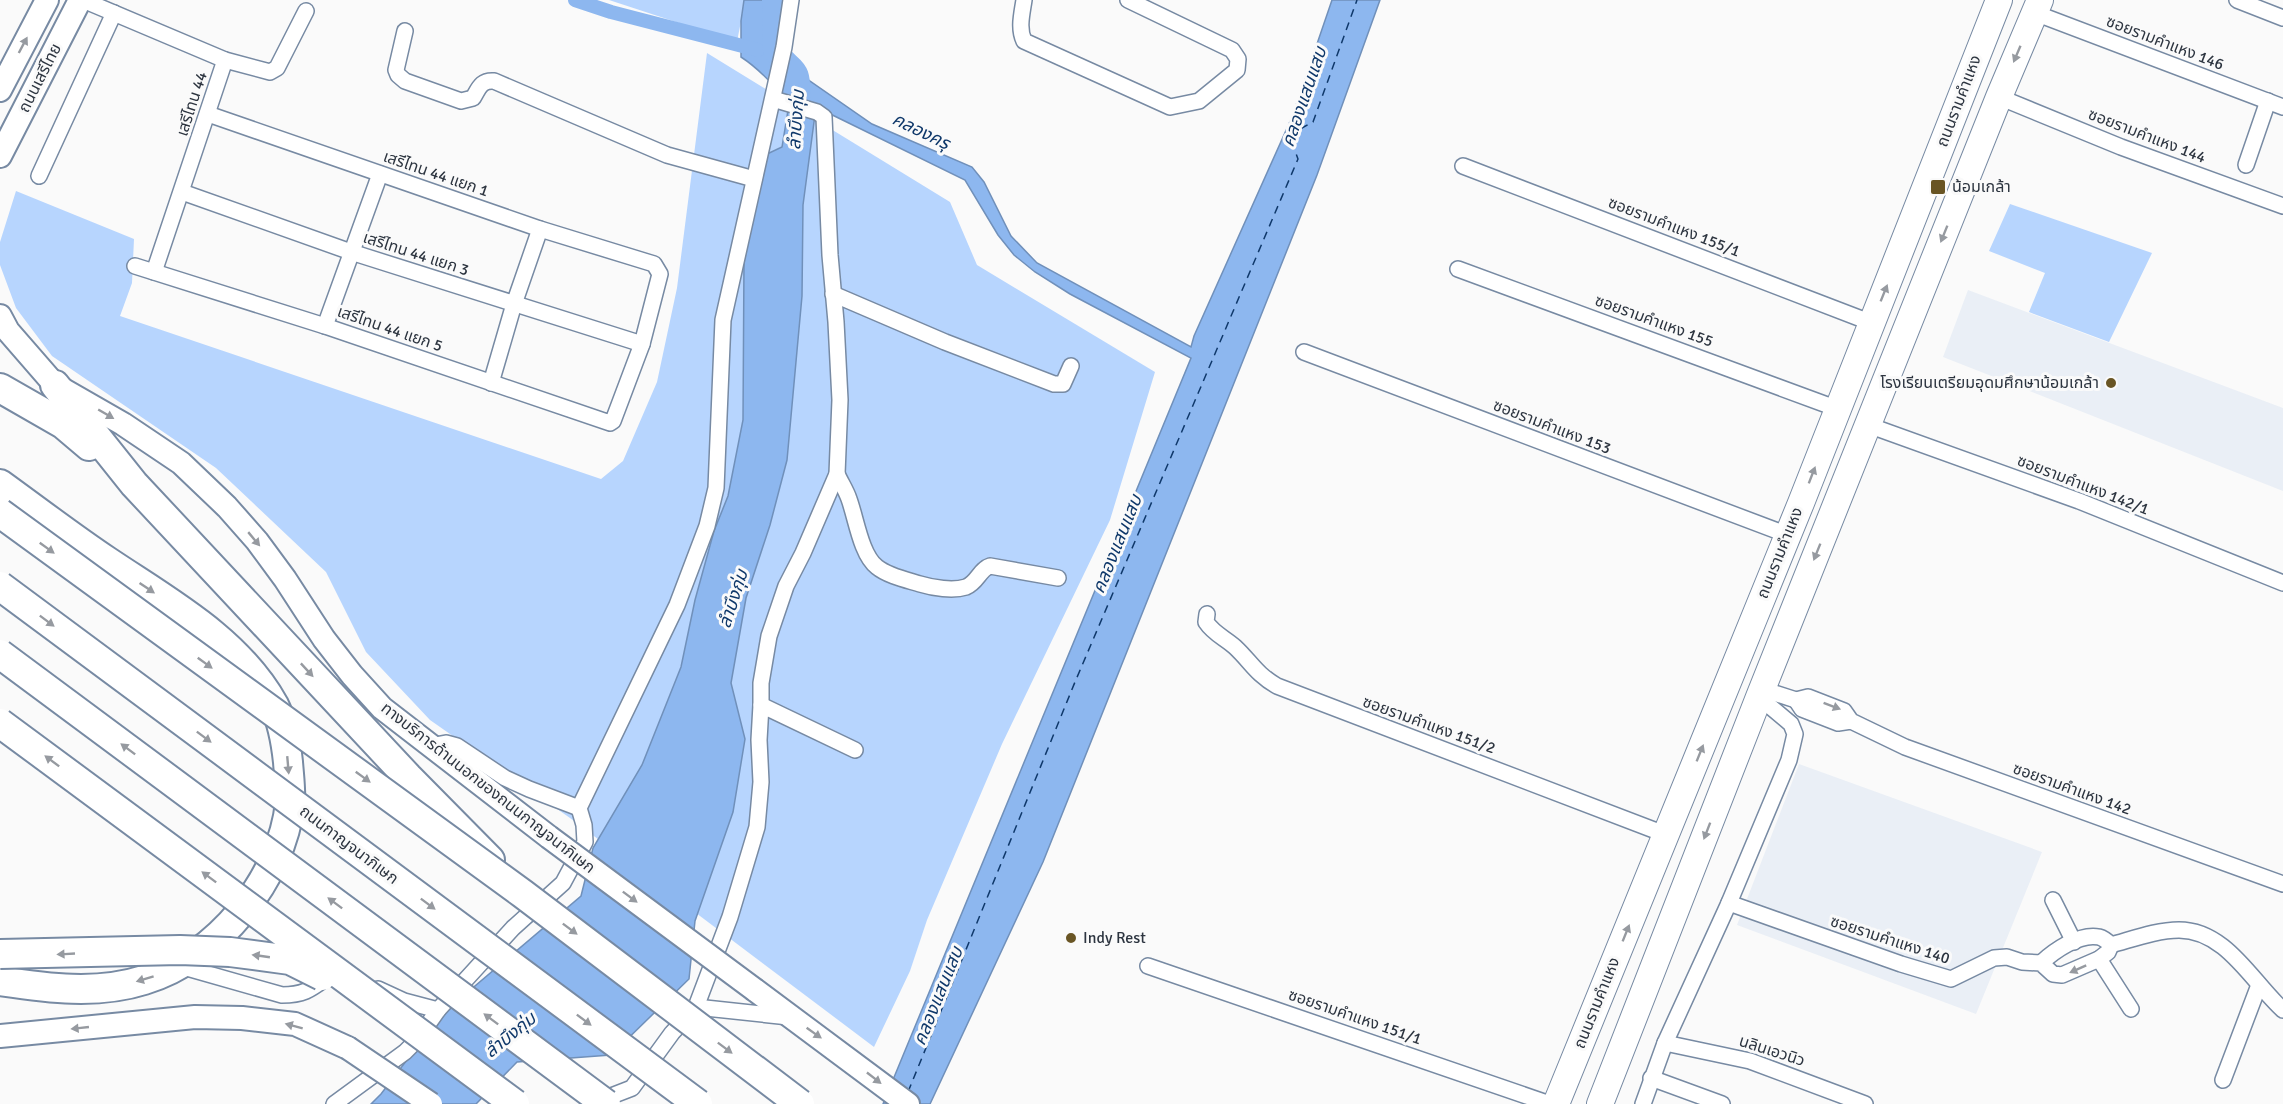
<svg xmlns="http://www.w3.org/2000/svg" width="2283" height="1104" font-family="Signika,'Noto Sans Thai',sans-serif">
  <style>
    .built { fill: #eaeff6 }
    .green { fill: #b7d5fe }
    .water { fill: #8db7ef; stroke: #7090ba; stroke-width: 1.5 }
    .lines { fill: none; stroke-linecap: round; stroke-linejoin: round }
    .canal { stroke: #8db7ef; stroke-width: 14 }
    .river { stroke: #8db7ef; stroke-width: 24 }
    .ferry { stroke: #0f386a; stroke-width: 1.5; stroke-dasharray: 8 6; stroke-linecap: butt }
    .street-casing { stroke: #778aa3; stroke-width: 18 }
    .secondary-casing { stroke: #778aa3; stroke-width: 26 }
    .primary-casing { stroke: #778aa3; stroke-width: 28 }
    .highway-casing { stroke: #778aa3; stroke-width: 32 }
    .street { stroke: #fff; stroke-width: 15 }
    .secondary { stroke: #fff; stroke-width: 22 }
    .primary { stroke: #fff; stroke-width: 26 }
    .highway { stroke: #fff; stroke-width: 28 }
    .secondary-bridge-casing { stroke: #778aa3; stroke-width: 26; stroke-linecap: butt }
    .highway-bridge-casing { stroke: #778aa3; stroke-width: 32; stroke-linecap: butt }
    .secondary-bridge { stroke: #fff; stroke-width: 22 }
    .highway-bridge { stroke: #fff; stroke-width: 28 }
    .oneway { fill: #969aa0 }
    .poi-dot { fill: #695524; stroke: #fafafa; stroke-width: 2 }
    .labels { text-anchor: middle; dominant-baseline: central; stroke-width: 6; stroke-linejoin: round; paint-order: stroke }
    .street-label { font-size: 16px; fill: #2d3540; stroke: #fafafa }
    .poi-label { font-size: 16px; fill: #2d3540; stroke: #fafafa; text-anchor: start }
    .water-label { font-size: 18px; font-style: italic; fill: #0f386a; stroke: #fafafa }
  </style>
  <rect width="100%" height="100%" fill="#fafafa"/>
  <g class="built">
    <path d="M 1968,290 L 2283,408 L 2283,491 L 1943,357 Z"/>
    <path d="M 1799,764 L 2042,852 L 1976,1014 L 1737,925 Z"/>
  </g>
  <g class="green">
    <path d="M 609,0 L 745,0 L 737,42 Z"/>
    <path d="M 707,53 L 950,202 L 977,265 L 1155,372 L 1110,520 L 1002,744 L 927,920 L 910,971 L 874,1047 L 570,818 L 430,720 L 366,652 L 326,572 L 216,468 L 52,356 L 16,308 L 0,265 L 0,242 L 16,191 L 134,239 L 132,283 L 120,316 L 601,479 L 623,461 L 657,382 L 677,288 Z"/>
    <path d="M 2010,204 L 2152,253 L 2109,342 L 2029,312 L 2045,273 L 1989,251 Z"/>
  </g>
  <path class="water" d="M 744,0 L 779,0 L 787,65 L 872,124 L 972,167 L 984,182 L 1011,236 L 1037,263 L 1191,347 L 1194,336 L 1292,117 L 1332,0 L 1380,0 L 1317,175 L 1043,862 L 930,1104 L 883,1104 L 1191,358 L 1070,294 L 1035,272 L 1014,255 L 998,235 L 965,180 L 816,107 L 803,205 L 802,296 L 787,460 L 770,525 L 746,598 L 731,683 L 745,739 L 733,812 L 695,921 L 689,979 L 611,1055 L 517,1062 L 476,1104 L 371,1104 L 381,1094 L 442,1014 L 581,896 L 593,848 L 642,765 L 681,667 L 695,600 L 714,531 L 728,496 L 743,420 L 744,260 L 767,154 L 782,147 L 789,104 C 775,86 761,70 741,57 L 741,21 Z"/>
  <g class="lines">
    <path class="canal" d="M 575,0 L 611,12 L 758,50"/>
    <path class="river" d="M 774,0 L 775,50 C 791,74 800,62 798,99"/>
    <path class="ferry" d="M 908,1092 L 1075,682 L 1298,159 L 1289,135 L 1313,122 L 1357,0"/>
    <defs>
      <g id="street">
        <path d="M 83,0 L 225,60 L 270,72 L 277,68 L 306,11"/>
        <path d="M 1024,0 C 1022,14 1018,28 1024,41 L 1170,107 L 1199,101 L 1237,70 L 1238,59 L 1232,50 L 1128,0"/>
        <path d="M 2237,0 L 2283,18"/>
        <path d="M 2035,13 L 2283,107"/>
        <path d="M 405,31 L 396,70 L 398,75 L 405,81 L 461,101 L 473,98 C 479,88 481,80 494,81 L 667,155 L 754,179"/>
        <path d="M 1999,97 L 2121,147 L 2283,206"/>
        <path d="M 2246,165 L 2268,101"/>
        <path d="M 1463,166 L 1872,323"/>
        <path d="M 39,176 L 114,13"/>
        <path d="M 182,192 L 351,252 L 642,344"/>
        <path d="M 135,266 L 325,326 L 610,423 L 613,421 L 642,344 L 660,274 L 654,264 L 540,229 L 208,114"/>
        <path d="M 1458,269 L 1838,409"/>
        <path d="M 154,272 L 225,60"/>
        <path d="M 833,294 L 945,342 L 1054,384 L 1063,384 L 1071,366"/>
        <path d="M 325,326 L 380,174"/>
        <path d="M 1304,352 L 1788,535"/>
        <path d="M 491,383 L 514,304 L 540,229"/>
        <path d="M 1868,425 L 2079,501 L 2283,583"/>
        <path d="M 837,474 C 841,483 846,490 849,499 C 856,518 861,555 877,567 C 888,576 907,580 920,584 C 933,588 953,591 966,587 C 977,583 980,569 990,566 L 1058,578"/>
        <path d="M 1207,614 L 1206,622 C 1214,634 1225,638 1235,647 C 1251,662 1256,674 1277,686 L 1667,835"/>
        <path d="M 1762,689 L 1796,700"/>
        <path d="M 761,705 L 761,683 L 769,636 L 786,586 L 803,553 L 837,474 L 840,400 L 836,322 L 830,255 L 824,117 L 817,112 L 773,99"/>
        <path d="M 1851,721 L 1838,723 L 1802,709 L 1796,700 L 1808,697 L 1844,711 L 1851,721 L 1905,747 L 2283,884"/>
        <path d="M 430,746 L 446,743 L 457,746 L 505,778 L 529,789 L 579,808"/>
        <path d="M 2053,900 L 2074,942"/>
        <path d="M 1729,903 L 1901,964 L 1951,979 L 1994,958 L 2007,957 L 2022,962 L 2041,963 L 2053,974 L 2062,975 L 2099,959 L 2108,952 L 2111,945"/>
        <path d="M 2099,959 L 2131,1009"/>
        <path d="M 2041,963 C 2054,951 2079,933 2099,937 C 2103,938 2108,942 2111,945 C 2133,939 2157,930 2179,930 C 2226,930 2252,982 2283,1010"/>
        <path d="M 180,966 L 282,995 C 305,995 311,989 329,976"/>
        <path d="M 1148,966 L 1550,1104"/>
        <path d="M 378,989 L 404,1001 L 438,1010"/>
        <path d="M 696,1007 L 789,1017"/>
        <path d="M 1665,1043 L 1750,1061 L 1865,1104"/>
        <path d="M 1651,1078 L 1722,1104"/>
        <path d="M 2223,1080 L 2259,985"/>
        <path d="M 596,1102 L 632,1088 L 672,1033 L 696,1007 L 730,917 L 757,827 L 761,782 L 759,740 L 761,705 L 855,750"/>
        <path d="M 334,1104 L 405,1052 L 417,1040 L 438,1010 L 513,928 L 563,883 L 585,842 L 584,825 L 579,808 L 677,605 L 707,526 L 716,488 L 723,320 L 784,47 L 791,0"/>
        <path d="M 1643,1104 L 1665,1043 L 1729,903 L 1789,760 L 1795,734 L 1791,724 L 1759,697"/>
      </g>
      <g id="secondary">
        <path d="M 0,90 L 47,0"/>
        <path d="M 0,156 L 80,0"/>
        <path d="M 0,316 L 8,331 L 55,385 L 123,424 L 181,463 L 227,507 L 257,541 L 285,579 L 324,639 L 352,675 L 382,708 L 549,837"/>
        <path d="M 755,990 L 908,1104"/>
        <path d="M 0,1036 L 195,1017 L 242,1018 L 295,1024 L 348,1048"/>
      </g>
      <g id="primary">
        <path d="M 1556,1104 L 1801,503 L 1999,0"/>
        <path d="M 1600,1104 L 1759,697 L 1999,97 L 2040,0"/>
      </g>
      <g id="highway">
        <path d="M 55,385 L 134,484 L 408,777 L 490,860"/>
        <path d="M 0,388 L 63,424 L 89,446"/>
        <path d="M 0,484 C 36,510 71,537 107,561 C 168,602 237,639 274,705 C 283,723 286,743 288,762 C 289,776 291,790 290,803 C 282,879 217,958 144,980 C 97,995 47,988 0,981"/>
      </g>
    </defs>
    <use href="#street" class="street-casing"/>
    <use href="#secondary" class="secondary-casing"/>
    <use href="#primary" class="primary-casing"/>
    <use href="#highway" class="highway-casing"/>
    <use href="#street" class="street"/>
    <use href="#secondary" class="secondary"/>
    <use href="#primary" class="primary"/>
    <use href="#highway" class="highway"/>
    <defs>
      <g id="secondary-bridge">
        <path d="M 549,837 L 755,990"/>
        <path d="M 348,1048 L 431,1104"/>
      </g>
      <g id="highway-bridge">
        <path d="M 0,513 L 523,894 L 800,1104"/>
        <path d="M 0,586 L 698,1104"/>
        <path d="M 0,654 L 606,1104"/>
        <path d="M 0,723 L 515,1104"/>
        <path d="M 0,954 L 180,950 L 230,952 L 290,960 L 322,976"/>
      </g>
    </defs>
    <use href="#secondary-bridge" class="secondary-bridge-casing"/>
    <use href="#highway-bridge" class="highway-bridge-casing"/>
    <use href="#secondary-bridge" class="secondary-bridge"/>
    <use href="#highway-bridge" class="highway-bridge"/>
  </g>
  <defs><path id="oneway-solid" d="M-6-.8H1V-3.2L6.5 0L1 3.2V.8H-6Z" transform="scale(1.5)"/></defs>
  <g class="oneway">
    <use href="#oneway-solid" transform="translate(23 45) rotate(-62)"/>
    <use href="#oneway-solid" transform="translate(2017 54) rotate(113)"/>
    <use href="#oneway-solid" transform="translate(1944 234) rotate(112)"/>
    <use href="#oneway-solid" transform="translate(1884 293) rotate(-68)"/>
    <use href="#oneway-solid" transform="translate(106 414) rotate(30)"/>
    <use href="#oneway-solid" transform="translate(1812 475) rotate(-69)"/>
    <use href="#oneway-solid" transform="translate(254 539) rotate(50)"/>
    <use href="#oneway-solid" transform="translate(47 548) rotate(36)"/>
    <use href="#oneway-solid" transform="translate(1817 552) rotate(112)"/>
    <use href="#oneway-solid" transform="translate(147 588) rotate(34)"/>
    <use href="#oneway-solid" transform="translate(47 621) rotate(37)"/>
    <use href="#oneway-solid" transform="translate(205 663) rotate(36)"/>
    <use href="#oneway-solid" transform="translate(307 670) rotate(47)"/>
    <use href="#oneway-solid" transform="translate(1832 706) rotate(21)"/>
    <use href="#oneway-solid" transform="translate(204 737) rotate(37)"/>
    <use href="#oneway-solid" transform="translate(128 749) rotate(-143)"/>
    <use href="#oneway-solid" transform="translate(1700 753) rotate(-68)"/>
    <use href="#oneway-solid" transform="translate(52 761) rotate(-143)"/>
    <use href="#oneway-solid" transform="translate(288 765) rotate(85)"/>
    <use href="#oneway-solid" transform="translate(363 777) rotate(36)"/>
    <use href="#oneway-solid" transform="translate(1707 831) rotate(111)"/>
    <use href="#oneway-solid" transform="translate(209 877) rotate(-143)"/>
    <use href="#oneway-solid" transform="translate(630 897) rotate(37)"/>
    <use href="#oneway-solid" transform="translate(335 903) rotate(-143)"/>
    <use href="#oneway-solid" transform="translate(428 904) rotate(37)"/>
    <use href="#oneway-solid" transform="translate(570 929) rotate(37)"/>
    <use href="#oneway-solid" transform="translate(1626 933) rotate(-68)"/>
    <use href="#oneway-solid" transform="translate(66 954) rotate(177)"/>
    <use href="#oneway-solid" transform="translate(261 956) rotate(-172)"/>
    <use href="#oneway-solid" transform="translate(2078 969) rotate(156)"/>
    <use href="#oneway-solid" transform="translate(145 979) rotate(163)"/>
    <use href="#oneway-solid" transform="translate(491 1019) rotate(-143)"/>
    <use href="#oneway-solid" transform="translate(584 1020) rotate(37)"/>
    <use href="#oneway-solid" transform="translate(294 1026) rotate(-165)"/>
    <use href="#oneway-solid" transform="translate(80 1028) rotate(174)"/>
    <use href="#oneway-solid" transform="translate(814 1033) rotate(35)"/>
    <use href="#oneway-solid" transform="translate(725 1048) rotate(37)"/>
    <use href="#oneway-solid" transform="translate(874 1078) rotate(38)"/>
  </g>
  <g class="poi-dot">
    <rect x="1930" y="179" width="16" height="16" rx="3"/>
    <circle cx="2111" cy="383" r="6"/>
    <circle cx="1071" cy="938" r="6"/>
  </g>
  <g class="labels">
    <g class="street-label">
      <text transform="translate(2165 43) rotate(21)">ซอยรามคำแหง 146</text>
      <text transform="translate(40 78) rotate(-63)">ถนนเสรีไทย</text>
      <text transform="translate(1959 101) rotate(-69)">ถนนรามคำแหง</text>
      <text transform="translate(192 104) rotate(-72)">เสรีไทน 44</text>
      <text transform="translate(2147 136) rotate(21)">ซอยรามคำแหง 144</text>
      <text transform="translate(436 174) rotate(19)">เสรีไทน 44 แยก 1</text>
      <text transform="translate(1674 227) rotate(21)">ซอยรามคำแหง 155/1</text>
      <text transform="translate(416 254) rotate(18)">เสรีไทน 44 แยก 3</text>
      <text transform="translate(1654 321) rotate(20)">ซอยรามคำแหง 155</text>
      <text transform="translate(390 329) rotate(19)">เสรีไทน 44 แยก 5</text>
      <text transform="translate(1552 427) rotate(21)">ซอยรามคำแหง 153</text>
      <text transform="translate(2083 485) rotate(21)">ซอยรามคำแหง 142/1</text>
      <text transform="translate(1780 553) rotate(-68)">ถนนรามคำแหง</text>
      <text transform="translate(1429 725) rotate(20)">ซอยรามคำแหง 151/2</text>
      <text transform="translate(488 788) rotate(38)">ทางบริการด้านนอกของถนนกาญจนาภิเษก</text>
      <text transform="translate(2072 789) rotate(20)">ซอยรามคำแหง 142</text>
      <text transform="translate(349 845) rotate(37)">ถนนกาญจนาภิเษก</text>
      <text transform="translate(1890 940) rotate(18)">ซอยรามคำแหง 140</text>
      <text transform="translate(1597 1003) rotate(-68)">ถนนรามคำแหง</text>
      <text transform="translate(1355 1017) rotate(19)">ซอยรามคำแหง 151/1</text>
      <text transform="translate(1772 1051) rotate(18)">นลินเอวนิว</text>
    </g>
    <g class="poi-label">
      <text x="1952" y="187">น้อมเกล้า</text>
      <text x="2099" y="383" text-anchor="end">โรงเรียนเตรียมอุดมศึกษาน้อมเกล้า</text>
      <text x="1083" y="938">Indy Rest</text>
    </g>
    <g class="water-label">
      <text transform="translate(1304 97) rotate(-71)">คลองแสนแสบ</text>
      <text transform="translate(796 120) rotate(-86)">ลำบึงกุ่ม</text>
      <text transform="translate(921 131) rotate(26)">คลองครุ</text>
      <text transform="translate(1117 544) rotate(-68)">คลองแสนแสบ</text>
      <text transform="translate(733 599) rotate(-72)">ลำบึงกุ่ม</text>
      <text transform="translate(938 996) rotate(-68)">คลองแสนแสบ</text>
      <text transform="translate(510 1035) rotate(-39)">ลำบึงกุ่ม</text>
    </g>
  </g>
</svg>
